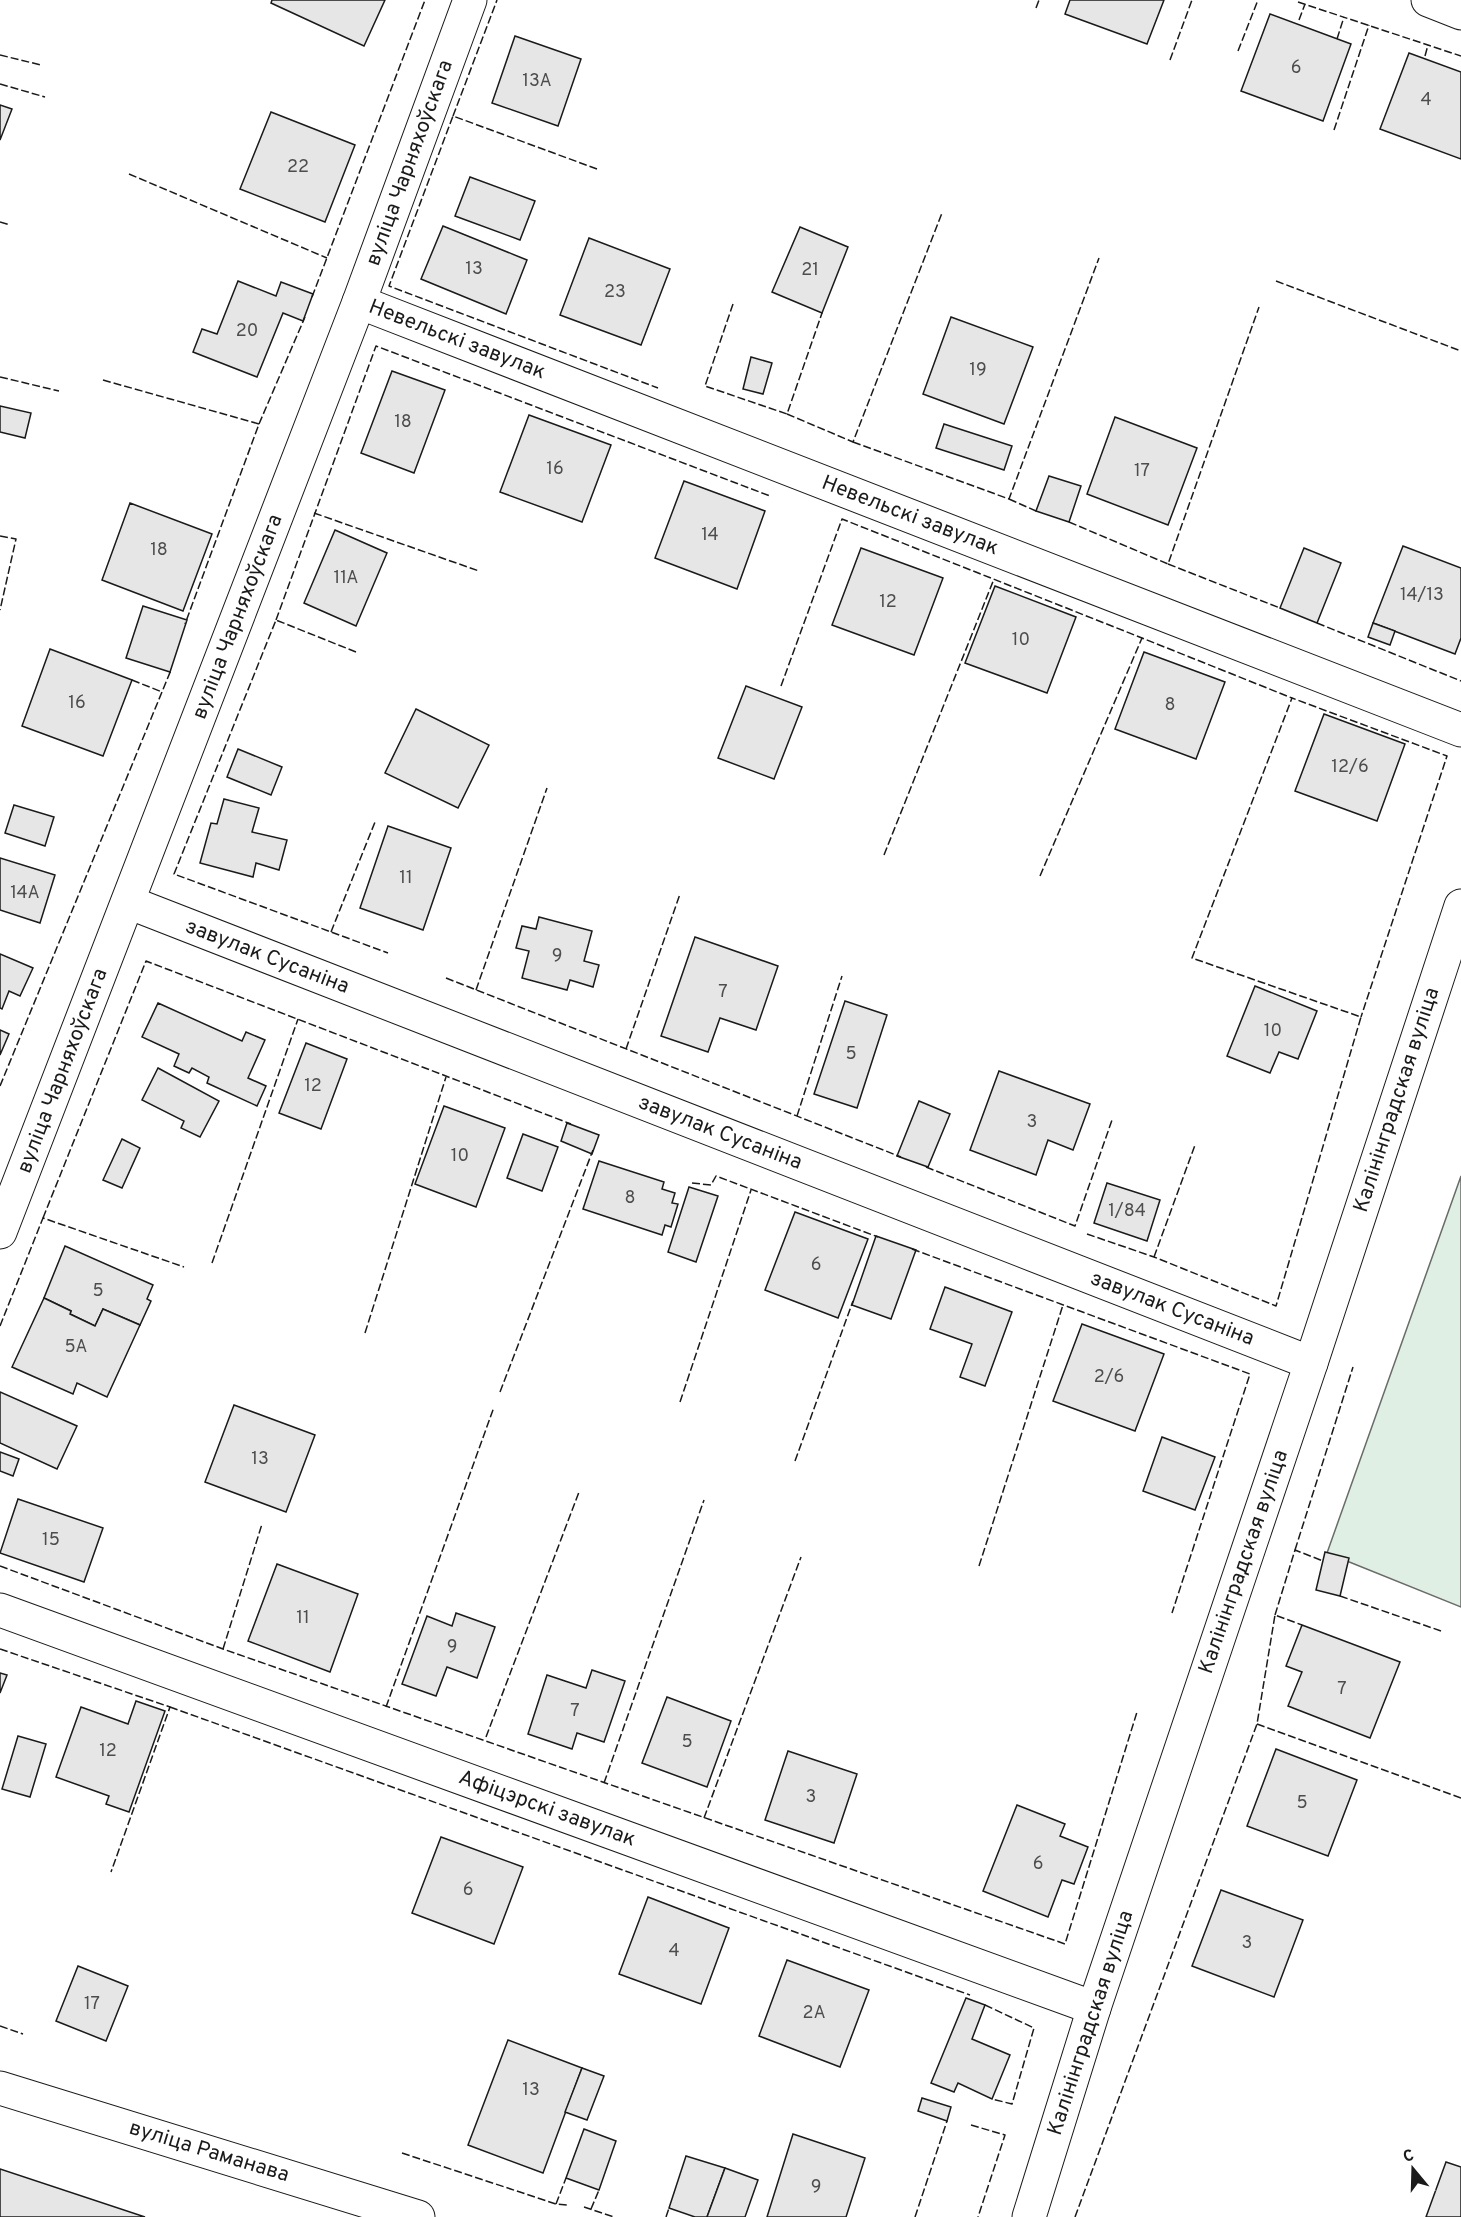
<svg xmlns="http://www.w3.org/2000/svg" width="1461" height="2217" font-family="Overpass,sans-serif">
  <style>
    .green { fill: #e0efe3; stroke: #6a6a6a; stroke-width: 1.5 }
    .building { fill: #e6e6e6; stroke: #1a1a1a; stroke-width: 1.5 }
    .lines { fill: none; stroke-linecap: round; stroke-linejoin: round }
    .street-casing { stroke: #1a1a1a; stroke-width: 35 }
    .secondary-casing { stroke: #1a1a1a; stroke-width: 35 }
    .street { stroke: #fff; stroke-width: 33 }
    .secondary { stroke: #fff; stroke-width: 33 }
    .fence { stroke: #1a1a1a; stroke-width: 1.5; stroke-dasharray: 8 3; stroke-linecap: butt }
    .labels { text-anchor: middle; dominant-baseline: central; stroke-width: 4.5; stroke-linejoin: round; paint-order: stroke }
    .number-label { font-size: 18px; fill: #4d4d4d }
    .street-label { font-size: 21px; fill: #1a1a1a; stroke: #fff }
  </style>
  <rect width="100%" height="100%" fill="#fff"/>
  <path class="green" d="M 1461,1176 L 1461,1607 L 1327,1553 Z"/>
  <g class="building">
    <path d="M 272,0 L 385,0 L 364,46 L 271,3 Z"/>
    <path d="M 1070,0 L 1164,0 L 1147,44 L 1065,14 Z"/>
    <path d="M 1270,14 L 1351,44 L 1323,121 L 1241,91 Z"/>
    <path d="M 515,36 L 581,59 L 558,126 L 492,103 Z"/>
    <path d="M 1409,53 L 1461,72 L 1461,159 L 1380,129 Z"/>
    <path d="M 0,105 L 12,109 L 0,140 Z"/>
    <path d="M 271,112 L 355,145 L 325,222 L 240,189 Z"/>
    <path d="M 470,177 L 535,201 L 520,240 L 455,216 Z"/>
    <path d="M 443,226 L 527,260 L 506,314 L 421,279 Z"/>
    <path d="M 800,227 L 848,247 L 822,313 L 772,292 Z"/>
    <path d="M 589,238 L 670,269 L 641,345 L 560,315 Z"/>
    <path d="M 238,281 L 276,296 L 281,282 L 313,294 L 303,321 L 283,313 L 257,377 L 193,352 L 202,329 L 217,334 Z"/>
    <path d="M 951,317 L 1033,347 L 1004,424 L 923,394 Z"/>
    <path d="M 751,357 L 772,363 L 763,394 L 743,389 Z"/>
    <path d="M 392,371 L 445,390 L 414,473 L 361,453 Z"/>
    <path d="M 0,406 L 31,413 L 25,438 L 0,432 Z"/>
    <path d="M 529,415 L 611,445 L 582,522 L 500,492 Z"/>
    <path d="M 1115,417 L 1197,448 L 1168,525 L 1087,494 Z"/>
    <path d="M 944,424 L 1012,446 L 1004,470 L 936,448 Z"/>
    <path d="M 1049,476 L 1081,486 L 1069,522 L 1036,511 Z"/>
    <path d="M 684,481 L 765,511 L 737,589 L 655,558 Z"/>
    <path d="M 130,503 L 212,534 L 183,611 L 102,580 Z"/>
    <path d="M 335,530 L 387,553 L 356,626 L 304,603 Z"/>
    <path d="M 1403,546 L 1461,568 L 1461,638 L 1455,654 L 1373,623 Z"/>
    <path d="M 861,548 L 943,578 L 914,655 L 832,625 Z"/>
    <path d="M 1304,548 L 1341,563 L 1317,623 L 1280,608 Z"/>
    <path d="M 995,586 L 1076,617 L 1047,693 L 965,663 Z"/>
    <path d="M 143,606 L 187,620 L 170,672 L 126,658 Z"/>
    <path d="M 1373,623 L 1395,631 L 1390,645 L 1368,637 Z"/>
    <path d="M 50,649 L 132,680 L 103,756 L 22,726 Z"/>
    <path d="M 1144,652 L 1225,682 L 1196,759 L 1115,729 Z"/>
    <path d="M 746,686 L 802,707 L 774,779 L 718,758 Z"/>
    <path d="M 416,709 L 489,745 L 458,808 L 385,773 Z"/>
    <path d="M 1324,714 L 1405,744 L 1377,821 L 1295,791 Z"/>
    <path d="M 238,749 L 282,767 L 271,795 L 227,777 Z"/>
    <path d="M 224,799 L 259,808 L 252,832 L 287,840 L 279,870 L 256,863 L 253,877 L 200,863 L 211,823 L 217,824 Z"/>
    <path d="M 14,805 L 54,817 L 45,846 L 5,833 Z"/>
    <path d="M 388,826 L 451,848 L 423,930 L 360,908 Z"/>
    <path d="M 0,858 L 55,875 L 40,923 L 0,910 Z"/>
    <path d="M 539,917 L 592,931 L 584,961 L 599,965 L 593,987 L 570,980 L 567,990 L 522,978 L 529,951 L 516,948 L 522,926 L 536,929 Z"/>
    <path d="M 695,937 L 778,966 L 756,1030 L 720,1018 L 708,1052 L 661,1036 Z"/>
    <path d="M 0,954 L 33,968 L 20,996 L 9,991 L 2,1009 L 0,1008 Z"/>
    <path d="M 1255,986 L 1317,1011 L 1298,1059 L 1279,1052 L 1270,1073 L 1227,1056 Z"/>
    <path d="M 845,1001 L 887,1015 L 857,1108 L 814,1094 Z"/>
    <path d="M 158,1003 L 242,1041 L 246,1032 L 265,1040 L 248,1078 L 266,1086 L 257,1106 L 207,1083 L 209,1077 L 192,1068 L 189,1073 L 174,1066 L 179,1054 L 142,1037 Z"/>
    <path d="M 0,1030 L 9,1034 L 0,1055 Z"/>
    <path d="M 306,1043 L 347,1059 L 321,1129 L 279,1113 Z"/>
    <path d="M 158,1068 L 219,1101 L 200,1137 L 181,1128 L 184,1121 L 142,1100 Z"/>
    <path d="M 999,1071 L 1090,1104 L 1073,1150 L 1048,1140 L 1036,1175 L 970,1150 Z"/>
    <path d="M 919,1101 L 950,1114 L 928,1167 L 897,1156 Z"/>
    <path d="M 444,1106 L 505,1128 L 476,1207 L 415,1184 Z"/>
    <path d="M 567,1123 L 599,1135 L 592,1154 L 561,1141 Z"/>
    <path d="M 523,1134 L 558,1147 L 542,1191 L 507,1178 Z"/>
    <path d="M 122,1139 L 140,1148 L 122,1188 L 103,1180 Z"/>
    <path d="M 599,1161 L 664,1182 L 662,1189 L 675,1193 L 672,1203 L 678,1204 L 671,1227 L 665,1225 L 662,1235 L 583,1209 Z"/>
    <path d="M 1107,1183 L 1160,1200 L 1147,1241 L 1094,1223 Z"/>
    <path d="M 689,1187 L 718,1196 L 696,1262 L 668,1252 Z"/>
    <path d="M 795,1212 L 868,1239 L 838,1318 L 765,1290 Z"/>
    <path d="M 876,1236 L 916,1250 L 891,1319 L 852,1305 Z"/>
    <path d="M 65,1246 L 153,1285 L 147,1299 L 151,1301 L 140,1325 L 103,1309 L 95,1326 L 70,1314 L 71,1311 L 44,1298 Z"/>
    <path d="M 945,1287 L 1012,1312 L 985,1386 L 960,1377 L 972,1344 L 930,1329 Z"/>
    <path d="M 44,1298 L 71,1311 L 70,1314 L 95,1326 L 103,1309 L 140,1325 L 107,1397 L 77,1383 L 73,1394 L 12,1367 Z"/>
    <path d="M 1082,1324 L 1164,1354 L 1135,1431 L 1053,1401 Z"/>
    <path d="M 0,1392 L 77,1426 L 57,1469 L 0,1443 Z"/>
    <path d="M 234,1405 L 315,1435 L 286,1512 L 205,1482 Z"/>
    <path d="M 1162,1437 L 1215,1457 L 1195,1510 L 1143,1491 Z"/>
    <path d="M 0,1452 L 19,1459 L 13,1476 L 0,1471 Z"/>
    <path d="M 18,1499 L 103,1528 L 84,1582 L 0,1553 Z"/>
    <path d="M 1325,1552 L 1349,1558 L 1340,1596 L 1316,1590 Z"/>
    <path d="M 277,1564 L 358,1594 L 330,1672 L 248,1641 Z"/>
    <path d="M 456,1613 L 495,1627 L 477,1678 L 447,1667 L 436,1696 L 402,1684 L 427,1616 L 452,1626 Z"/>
    <path d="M 1302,1625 L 1400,1662 L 1370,1738 L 1288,1706 L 1302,1672 L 1286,1666 Z"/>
    <path d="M 592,1670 L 625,1681 L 604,1742 L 577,1733 L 572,1749 L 528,1734 L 547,1675 L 586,1688 Z"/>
    <path d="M 0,1673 L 7,1675 L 0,1693 Z"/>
    <path d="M 667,1697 L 731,1721 L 707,1787 L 642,1763 Z"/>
    <path d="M 136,1701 L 165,1711 L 129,1812 L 106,1804 L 109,1796 L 56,1777 L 81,1707 L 128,1724 Z"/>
    <path d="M 18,1736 L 46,1744 L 30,1797 L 2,1789 Z"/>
    <path d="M 1276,1749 L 1357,1780 L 1328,1856 L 1247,1826 Z"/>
    <path d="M 788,1751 L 857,1774 L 834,1843 L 765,1820 Z"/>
    <path d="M 1017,1805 L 1065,1824 L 1060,1836 L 1088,1847 L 1074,1884 L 1062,1880 L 1048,1917 L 983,1891 Z"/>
    <path d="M 441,1837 L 523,1867 L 494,1944 L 412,1913 Z"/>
    <path d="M 1221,1890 L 1303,1920 L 1274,1997 L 1192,1966 Z"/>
    <path d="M 648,1897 L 729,1928 L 701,2004 L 619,1974 Z"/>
    <path d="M 787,1960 L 869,1990 L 840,2067 L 759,2036 Z"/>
    <path d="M 78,1966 L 128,1986 L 106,2041 L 56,2021 Z"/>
    <path d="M 966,1998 L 985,2005 L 972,2039 L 1010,2055 L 992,2099 L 958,2083 L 954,2092 L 931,2083 Z"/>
    <path d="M 508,2040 L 582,2068 L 543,2173 L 468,2145 Z"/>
    <path d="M 582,2068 L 604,2076 L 587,2120 L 565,2112 Z"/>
    <path d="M 922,2098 L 951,2107 L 947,2121 L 918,2111 Z"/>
    <path d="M 584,2129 L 616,2141 L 599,2190 L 566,2178 Z"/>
    <path d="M 793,2134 L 865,2158 L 846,2217 L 767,2217 Z"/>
    <path d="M 686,2156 L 725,2168 L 707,2217 L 695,2217 L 669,2208 Z"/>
    <path d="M 1446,2162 L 1461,2167 L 1461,2217 L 1426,2217 Z"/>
    <path d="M 725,2168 L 758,2180 L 745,2217 L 707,2217 Z"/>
    <path d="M 0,2169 L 145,2217 L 0,2217 Z"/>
  </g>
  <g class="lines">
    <defs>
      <g id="street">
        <path d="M 1428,0 L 1461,13"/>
        <path d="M 359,302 L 1461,730"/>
        <path d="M 128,902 L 1311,1363"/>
        <path d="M 0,1232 L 359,302 L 470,0"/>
        <path d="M 0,1610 L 1094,2008"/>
        <path d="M 1029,2217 L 1094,2008 L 1311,1363 L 1461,906"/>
      </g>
      <path id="secondary" d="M 0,2088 L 418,2217"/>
    </defs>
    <use href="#street" class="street-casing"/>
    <use href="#secondary" class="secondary-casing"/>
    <use href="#street" class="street"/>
    <use href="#secondary" class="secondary"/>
    <g class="fence">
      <path d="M 1298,2 L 1461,56"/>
      <path d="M 1036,8 L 1039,0"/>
      <path d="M 1299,20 L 1305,4"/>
      <path d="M 1337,39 L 1344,17"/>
      <path d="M 1238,51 L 1258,0"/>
      <path d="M 0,55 L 41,65"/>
      <path d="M 1425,56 L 1428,45"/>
      <path d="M 1170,60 L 1192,0"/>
      <path d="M 0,84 L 45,97"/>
      <path d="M 453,116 L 497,0"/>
      <path d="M 1334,130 L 1369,25"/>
      <path d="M 597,169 L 453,116 L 389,286 L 658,388"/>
      <path d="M 129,174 L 327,258"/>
      <path d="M 0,222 L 10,225"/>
      <path d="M 1276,281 L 1461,351"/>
      <path d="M 312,297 L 425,0"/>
      <path d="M 733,304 L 705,386 L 787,414 L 822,313"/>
      <path d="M 0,377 L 59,391"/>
      <path d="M 103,380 L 259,424 L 185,624"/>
      <path d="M 787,414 L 853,442 L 942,213"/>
      <path d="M 259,424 L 305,317"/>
      <path d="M 853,442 L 1009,499 L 1099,258"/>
      <path d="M 1009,499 L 1036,511"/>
      <path d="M 314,513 L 479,571"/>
      <path d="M 1069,522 L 1168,564 L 1259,307"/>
      <path d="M 0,536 L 16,539 L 0,610"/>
      <path d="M 1168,564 L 1280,608"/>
      <path d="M 276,620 L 376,346 L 770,496"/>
      <path d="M 1317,623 L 1461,681"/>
      <path d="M 356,652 L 276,620 L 174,874 L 388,953"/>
      <path d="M 132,680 L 162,692"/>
      <path d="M 781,686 L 842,519 L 1142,638"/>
      <path d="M 884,855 L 994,579"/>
      <path d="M 1040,876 L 1142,638 L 1292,698"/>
      <path d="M 331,932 L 375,822"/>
      <path d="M 446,978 L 901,1157"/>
      <path d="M 476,990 L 547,788"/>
      <path d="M 626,1049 L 680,894"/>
      <path d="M 0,1086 L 171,670"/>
      <path d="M 797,1116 L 842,976"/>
      <path d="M 926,1167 L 1075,1226 L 1112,1120"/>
      <path d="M 692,1183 L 711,1185 L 716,1176 L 878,1237"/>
      <path d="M 43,1218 L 146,961 L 571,1124"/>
      <path d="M 1087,1234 L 1154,1257 L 1276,1306 L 1361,1017 L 1192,958 L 1292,698 L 1447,756 L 1361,1017"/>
      <path d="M 912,1249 L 1250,1374 L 1172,1613"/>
      <path d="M 1154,1257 L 1195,1145"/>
      <path d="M 212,1263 L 298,1019"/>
      <path d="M 0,1326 L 43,1218 L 184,1267"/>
      <path d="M 365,1333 L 446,1077"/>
      <path d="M 500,1392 L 593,1150"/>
      <path d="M 680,1402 L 751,1190"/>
      <path d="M 795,1461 L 853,1301"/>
      <path d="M 1295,1550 L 1353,1367"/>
      <path d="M 0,1566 L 223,1649 L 1065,1944 L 1137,1712"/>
      <path d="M 979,1566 L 1063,1305"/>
      <path d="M 1340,1596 L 1441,1631"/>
      <path d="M 1275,1615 L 1295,1550 L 1323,1561"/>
      <path d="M 0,1649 L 170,1707 L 111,1872"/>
      <path d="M 223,1649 L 262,1524"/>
      <path d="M 170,1707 L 970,1995"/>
      <path d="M 386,1707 L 494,1407"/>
      <path d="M 1257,1724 L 1461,1798"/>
      <path d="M 486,1737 L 579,1492"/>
      <path d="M 604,1783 L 704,1500"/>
      <path d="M 704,1818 L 801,1557"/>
      <path d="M 985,2005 L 1034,2028 L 1012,2104 L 992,2099"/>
      <path d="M 0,2026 L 23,2034"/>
      <path d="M 971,2125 L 1005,2135 L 978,2217"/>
      <path d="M 402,2153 L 556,2204 L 568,2205"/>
      <path d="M 556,2204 L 566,2178"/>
      <path d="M 584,2207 L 614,2217"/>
      <path d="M 591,2209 L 599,2190"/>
      <path d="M 666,2217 L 669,2208"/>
      <path d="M 915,2217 L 947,2121"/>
      <path d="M 1075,2217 L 1257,1724 L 1275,1615 L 1302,1625"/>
    </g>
  </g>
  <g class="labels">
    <g class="number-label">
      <text x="1296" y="68">6</text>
      <text x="537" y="81">13А</text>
      <text x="1426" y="100">4</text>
      <text x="298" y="167">22</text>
      <text x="474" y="269">13</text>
      <text x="810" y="270">21</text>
      <text x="615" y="292">23</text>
      <text x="247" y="331">20</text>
      <text x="978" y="370">19</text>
      <text x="403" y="422">18</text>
      <text x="555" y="469">16</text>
      <text x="1142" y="471">17</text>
      <text x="710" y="535">14</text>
      <text x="159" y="550">18</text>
      <text x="346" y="578">11А</text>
      <text x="1422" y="595">14/13</text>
      <text x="888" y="602">12</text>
      <text x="1021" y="640">10</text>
      <text x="77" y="703">16</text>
      <text x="1170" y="705">8</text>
      <text x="1350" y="767">12/6</text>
      <text x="406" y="878">11</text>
      <text x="25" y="893">14А</text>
      <text x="557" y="956">9</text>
      <text x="723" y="992">7</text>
      <text x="1273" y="1031">10</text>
      <text x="851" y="1054">5</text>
      <text x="313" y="1086">12</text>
      <text x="1032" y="1122">3</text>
      <text x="460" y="1156">10</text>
      <text x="630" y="1198">8</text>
      <text x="1127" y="1211">1/84</text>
      <text x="816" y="1265">6</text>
      <text x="98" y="1291">5</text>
      <text x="76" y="1347">5А</text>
      <text x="1109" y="1377">2/6</text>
      <text x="260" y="1459">13</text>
      <text x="51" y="1540">15</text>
      <text x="303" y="1618">11</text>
      <text x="452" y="1647">9</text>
      <text x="1342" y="1689">7</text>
      <text x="575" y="1711">7</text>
      <text x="687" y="1742">5</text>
      <text x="108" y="1751">12</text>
      <text x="811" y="1797">3</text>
      <text x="1302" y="1803">5</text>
      <text x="1038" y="1864">6</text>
      <text x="468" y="1890">6</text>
      <text x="1247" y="1943">3</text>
      <text x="674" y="1951">4</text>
      <text x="92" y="2004">17</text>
      <text x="814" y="2013">2А</text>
      <text x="531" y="2090">13</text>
      <text x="816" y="2187">9</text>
    </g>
    <g class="street-label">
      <text transform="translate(410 163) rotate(-70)">вуліца Чарняхоўскага</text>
      <text transform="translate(457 340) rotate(21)">Невельскі завулак</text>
      <text transform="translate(910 516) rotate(21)">Невельскі завулак</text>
      <text transform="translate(238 617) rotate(-69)">вуліца Чарняхоўскага</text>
      <text transform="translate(267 957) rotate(21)">завулак Сусаніна</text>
      <text transform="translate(63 1071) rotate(-69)">вуліца Чарняхоўскага</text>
      <text transform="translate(1397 1100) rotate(-72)">Калінінградская вуліца</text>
      <text transform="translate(720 1133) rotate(21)">завулак Сусаніна</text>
      <text transform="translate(1172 1309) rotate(21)">завулак Сусаніна</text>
      <text transform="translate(1244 1562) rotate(-71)">Калінінградская вуліца</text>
      <text transform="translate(547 1809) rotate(20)">Афіцэрскі завулак</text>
      <text transform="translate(1091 2023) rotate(-72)">Калінінградская вуліца</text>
      <text transform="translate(209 2152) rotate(17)">вуліца Раманава</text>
    </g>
  </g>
  <g transform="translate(1413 2169) rotate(341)" stroke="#ffffff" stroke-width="4.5" paint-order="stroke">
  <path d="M0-4.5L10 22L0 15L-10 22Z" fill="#1a1a1a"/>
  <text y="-9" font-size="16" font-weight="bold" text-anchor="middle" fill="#1a1a1a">С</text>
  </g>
</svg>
